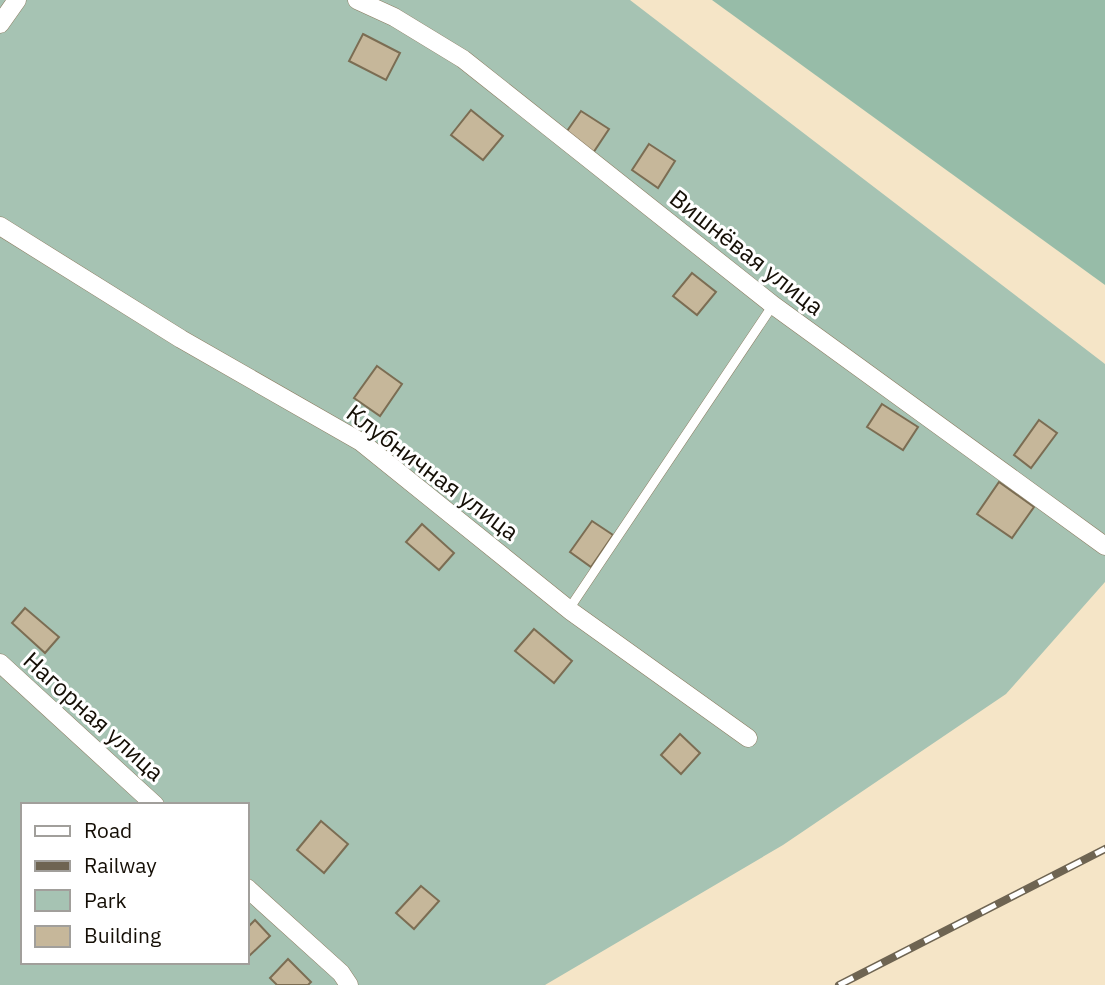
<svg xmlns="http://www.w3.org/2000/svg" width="1105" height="985" font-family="'IBM Plex Sans',sans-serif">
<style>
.green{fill:#a6c3b3;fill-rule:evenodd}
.forest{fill:#97bca8}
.building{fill:#c6b79a;stroke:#7b6d53;stroke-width:2}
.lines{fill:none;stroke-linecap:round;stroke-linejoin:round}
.service-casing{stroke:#8c7d62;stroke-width:10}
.minor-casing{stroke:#8c7d62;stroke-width:19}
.service{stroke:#fff;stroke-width:9}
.minor{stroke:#fff;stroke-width:18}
.rail-casing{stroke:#6e6452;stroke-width:8}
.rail{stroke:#fff;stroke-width:5;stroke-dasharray:16;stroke-linecap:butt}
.labels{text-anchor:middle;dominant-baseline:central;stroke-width:6;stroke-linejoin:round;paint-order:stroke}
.street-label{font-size:24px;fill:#150f06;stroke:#fff}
</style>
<rect width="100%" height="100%" fill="#f5e5c7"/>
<!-- green -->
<path class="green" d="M0,0H630L1105,364V582L1006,694L783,845L545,985H0ZM23,805H247V962H23Z"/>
<!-- forest -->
<path class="forest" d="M712,0H1105V285Z"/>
<!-- building -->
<path class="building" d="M363,34L400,53L386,80L349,61Z
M471,110L503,136L483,160L451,135Z
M581,111L609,129L593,153L565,134Z
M649,144L675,161L658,188L632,170Z
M692,273L716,292L697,315L673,296Z
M377,366L402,384L380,416L354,398Z
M882,404L918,427L903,450L867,427Z
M1039,420L1057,433L1031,468L1014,455Z
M999,482L1034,507L1012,538L977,514Z
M592,521L613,535L591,567L570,552Z
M422,524L454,553L439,570L406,542Z
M25,608L59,637L45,653L12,623Z
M534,629L572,661L554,683L515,651Z
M680,734L700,753L681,774L661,755Z
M321,821L348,844L324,873L297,850Z
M421,886L439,901L414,929L396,913Z
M255,920L270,936L247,958V928Z
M288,959L311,982L308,985H277L270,978Z"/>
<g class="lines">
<defs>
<path id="service" d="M569,609L773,305"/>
<path id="minor" d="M357,0L394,17L463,59L773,305L1105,546
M0,24L17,0
M0,226L181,339L361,442L572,612L748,738
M0,663L155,805
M247,888L341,973L349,985"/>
</defs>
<!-- service casing -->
<use href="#service" class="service-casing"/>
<!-- minor casing -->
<use href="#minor" class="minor-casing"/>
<!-- service -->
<use href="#service" class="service"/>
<!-- minor -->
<use href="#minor" class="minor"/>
<defs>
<path id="rail" d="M839,985L1105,849"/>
</defs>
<!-- rail casing -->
<use href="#rail" class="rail-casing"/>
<!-- rail -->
<use href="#rail" class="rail"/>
</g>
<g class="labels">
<!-- street labels -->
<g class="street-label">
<text transform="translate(747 252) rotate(38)">Вишнёвая улица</text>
<text transform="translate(433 472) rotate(37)">Клубничная улица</text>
<text transform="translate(94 716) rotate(42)">Нагорная улица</text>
</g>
</g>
<!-- legend -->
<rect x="21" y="803" width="228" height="161" fill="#ffffff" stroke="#a19f9b" stroke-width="2"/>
<rect x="35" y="826" width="35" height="10" fill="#ffffff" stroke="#a19f9b" stroke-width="2"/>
<text x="84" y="838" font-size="21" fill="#150f06">Road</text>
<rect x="35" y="861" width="35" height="10" fill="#6e6452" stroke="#a19f9b" stroke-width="2"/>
<text x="84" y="873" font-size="21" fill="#150f06">Railway</text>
<rect x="35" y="890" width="35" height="21" fill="#a6c3b3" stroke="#a19f9b" stroke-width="2"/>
<text x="84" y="908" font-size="21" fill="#150f06">Park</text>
<rect x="35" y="926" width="35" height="21" fill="#c6b79a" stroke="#a19f9b" stroke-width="2"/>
<text x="84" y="943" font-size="21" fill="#150f06">Building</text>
</svg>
